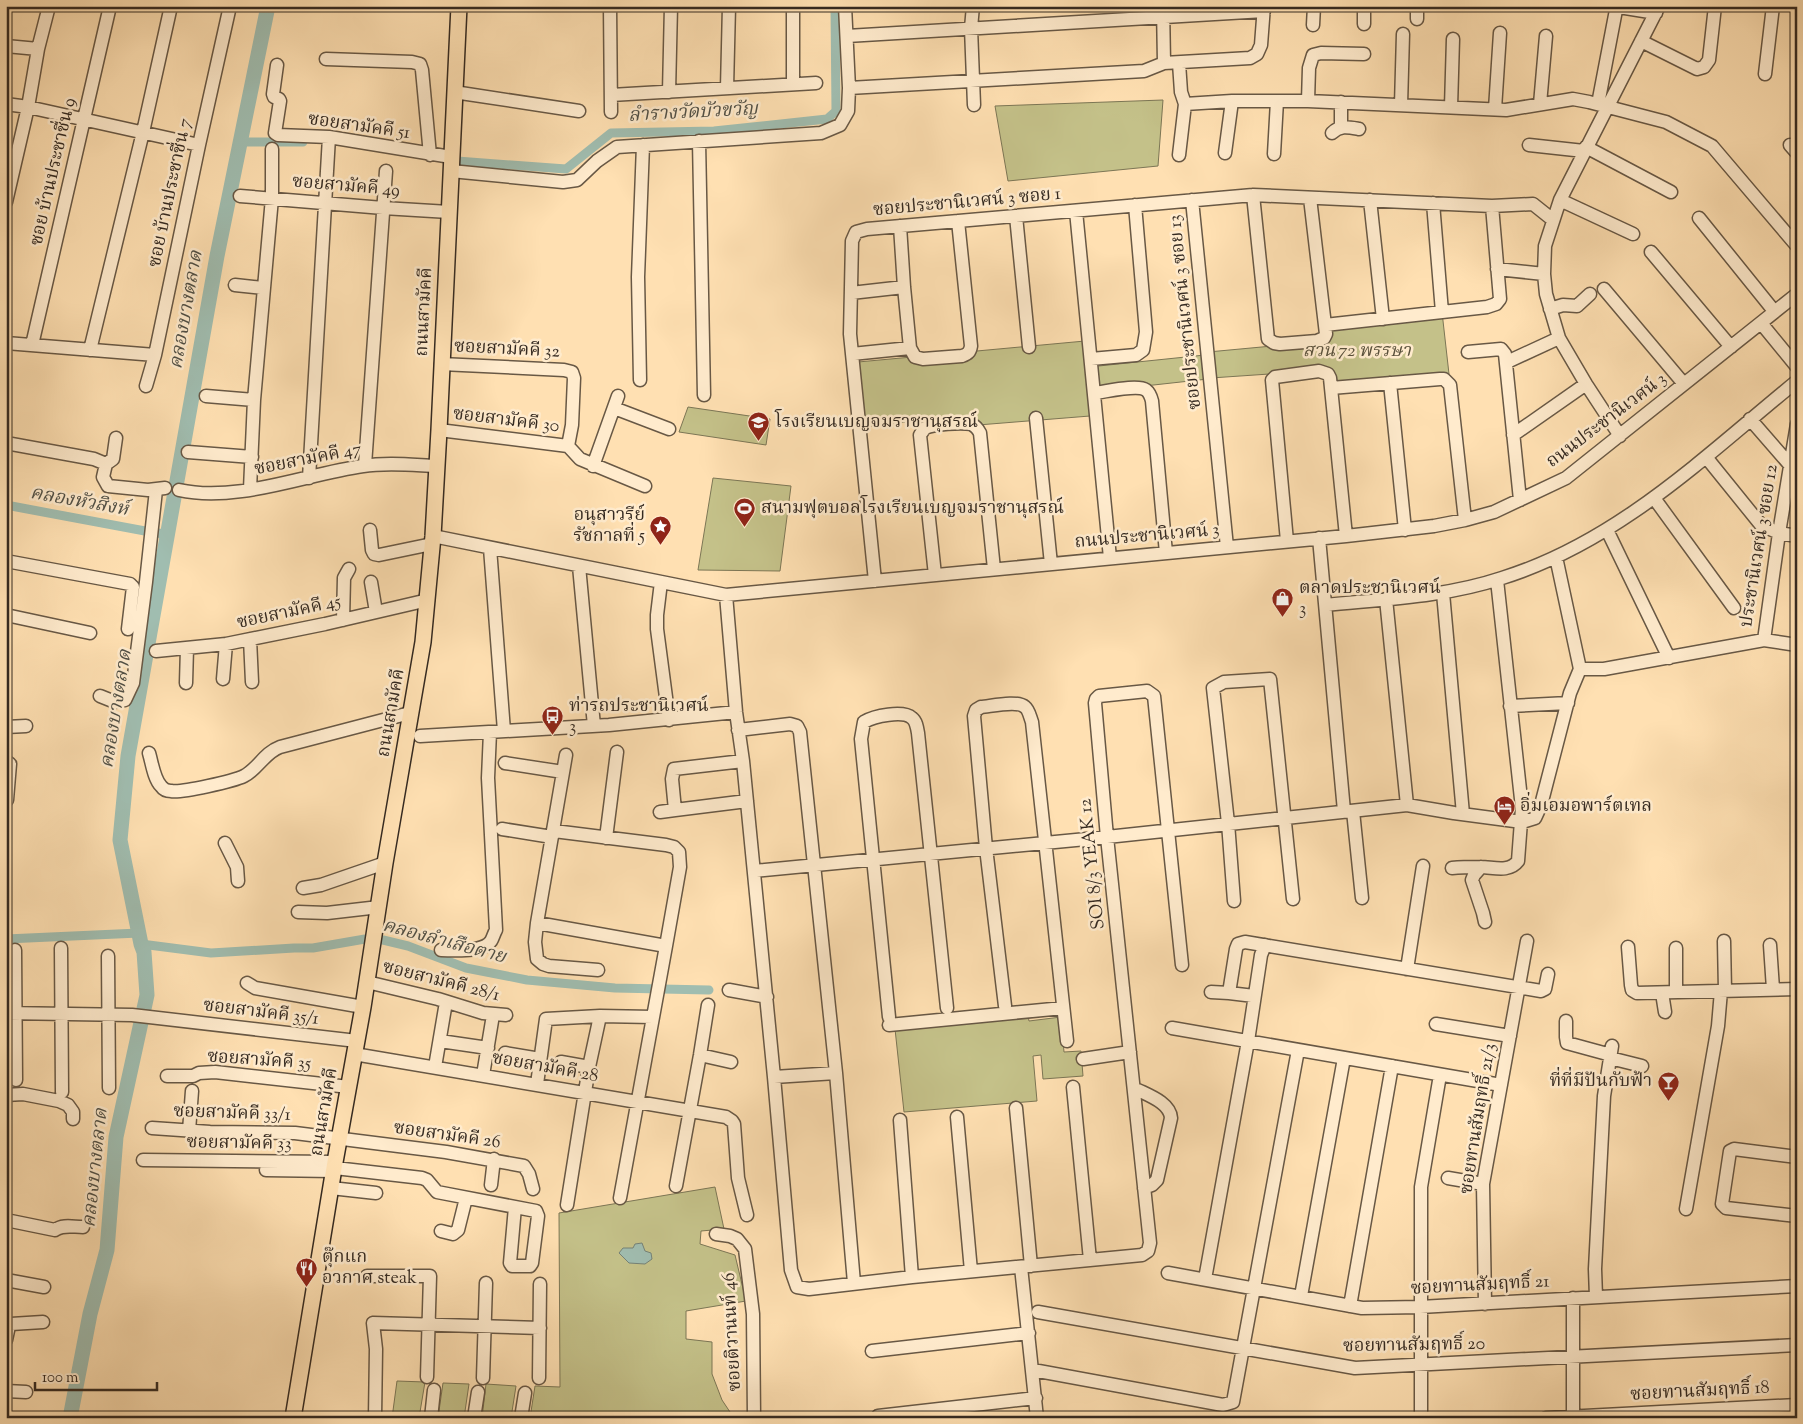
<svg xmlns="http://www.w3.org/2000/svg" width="1803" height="1424" font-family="'Sorts Mill Goudy','Noto Serif Thai',serif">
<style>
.green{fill:#c4c189;stroke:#7c7655}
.water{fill:#a0bdb0;stroke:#758277}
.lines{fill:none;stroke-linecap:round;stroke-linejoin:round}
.canal{stroke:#a0bdb0;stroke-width:9}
.river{stroke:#a0bdb0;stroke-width:15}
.minor-casing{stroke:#685845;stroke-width:15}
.major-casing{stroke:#352a21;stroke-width:18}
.minor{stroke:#ffebcd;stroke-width:12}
.major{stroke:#ffe0b2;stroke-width:15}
.labels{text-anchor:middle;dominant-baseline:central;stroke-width:5;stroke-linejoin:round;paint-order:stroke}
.street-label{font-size:18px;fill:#352a21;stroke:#ffebcd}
.park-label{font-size:18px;font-style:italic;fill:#59503b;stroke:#ffebcd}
.poi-label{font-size:18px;fill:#352a21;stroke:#ffebcd;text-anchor:start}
.water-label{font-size:19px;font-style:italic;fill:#504f45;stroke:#ffebcd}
</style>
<rect width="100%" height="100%" fill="#ffe0b2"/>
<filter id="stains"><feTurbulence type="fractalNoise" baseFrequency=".004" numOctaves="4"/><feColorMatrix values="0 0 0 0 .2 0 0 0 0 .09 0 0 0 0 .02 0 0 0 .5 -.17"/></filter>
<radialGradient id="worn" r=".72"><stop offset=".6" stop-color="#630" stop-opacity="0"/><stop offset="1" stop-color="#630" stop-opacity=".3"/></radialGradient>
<!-- green -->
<path class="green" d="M1163,100L1158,166L1008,181L995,106Z
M1442,312L1449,374L1331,387L1328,370L1211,378L1208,352L1326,341L1324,323Z
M1085,341L1089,367L1205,355L1208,379L1090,392V416L916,430L915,421L864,427L858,362Z
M688,407L770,419L766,445L679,432Z
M713,478L791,486L780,571L698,570Z
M1028,1016L1029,1021L1061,1017L1064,1052L1081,1051L1083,1076L1043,1079L1041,1055L1033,1056L1037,1101L904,1112L895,1029Z
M715,1187L724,1229L701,1231L700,1244L735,1255L746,1301L686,1311V1339L712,1342V1374L722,1400L734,1418H530L535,1386L560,1387L559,1213Z
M397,1381L425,1382L419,1418H392Z
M443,1383L469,1384L464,1418H438Z
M486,1384L516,1386L511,1418H482Z"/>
<!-- water -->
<path class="water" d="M642,1243L645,1251L651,1253L652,1259L645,1264L629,1263L619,1253L623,1248H633L635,1244Z"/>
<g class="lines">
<!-- canal -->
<path class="canal" d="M240,142H303
M457,161L566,169L611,133L714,131L827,119L836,111L835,6
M6,505L145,531
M158,533L167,535
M6,939L139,933
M141,944L211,953L294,948H313L365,939L383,940L408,946L466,968L527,980L615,988L709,990"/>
<!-- river -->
<path class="river" d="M70,1418L90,1314L107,1250L116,1137L147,995L144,952L141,944L120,840L128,756L217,256L268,6"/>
<defs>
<path id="minor" d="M610,6L611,112
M973,6L971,28L974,105
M1163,6L1164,63
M1417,6V19
M1364,24V6
M1313,25L1314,6
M847,36L1264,11
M1641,41L1697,69L1704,67L1709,60L1715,6
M6,46L38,49
M326,59L412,62L420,64L422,70L430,155
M1179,63L1181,92L1185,104L1232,101H1308L1506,110L1573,99L1589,102L1666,122L1712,146L1797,246
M277,65L273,94L274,97L279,99L280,101L275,133L278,135L329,137L451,157
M1765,74L1773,6
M793,84V6
M727,88L729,6
M849,88L1144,71L1164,63L1250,58L1257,54L1261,45L1264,6
M454,92L579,111
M669,92L671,6
M611,95L816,83
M1308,101L1309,68L1313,55L1321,53L1364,54
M1341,102V127
M6,104L28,107L199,145
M1540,104L1546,36
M1598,104L1616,10L1619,7L1656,13
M1401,105L1403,34
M1451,107L1453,39
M1495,109L1500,33
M1332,133C1340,125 1348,127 1359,129
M699,141L704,395
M1529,145L1584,151
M1790,145L1797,153
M1586,147L1671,192
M1225,153L1232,101
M1274,154L1277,101
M1179,155L1185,104
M451,171L563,182L577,180L597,161L617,147L821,133L840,125L848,111L849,88L845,6
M1253,195L1268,339L1274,343L1280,344L1317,341L1324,338L1326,334L1310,198
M240,196L383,208L449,212
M1192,200L1227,547
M1370,200L1383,319
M1560,200L1633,234
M6,202L28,107L38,49L49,6
M1433,203L1442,312
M1076,211L1110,558
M1016,216L1029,347
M1699,218L1774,311
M900,226L904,287L910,348L915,357L923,359L962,356C968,354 970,352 971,346L958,221
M1651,252L1731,347
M1497,269L1544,274
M235,285L263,288
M1604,289L1684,384
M851,293L904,287
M1550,309L1563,305L1577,306L1590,294
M1761,323L1797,367
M1325,325L1487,307L1496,304L1500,299L1492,206
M6,343L155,355
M32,345L110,6
M90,350L143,132L171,6
M1468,352L1501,349L1505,354L1520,500
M852,354L910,348
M1091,359L1136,355L1143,350L1146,332L1135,205
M1507,362L1559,338
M441,364L564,370L572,372L574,378L572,425L568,446
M640,380L638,277L643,145
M1390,383L1405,530
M146,386L155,355L199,145L230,6
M1331,388L1440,379H1444L1450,385L1465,520
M1094,393C1105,392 1137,384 1146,390C1150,393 1151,397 1152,401L1166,553
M206,396L254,400
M614,408L669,429
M1036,418L1051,564
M1750,419L1790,465
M439,430L568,446
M1513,435L1586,384
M1620,436L1586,384L1559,338L1546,294L1544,274L1545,246L1560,200L1659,6
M6,443L94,459L106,464L103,477L108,486L148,490L165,488
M568,446L580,459L645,486
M188,452L252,457
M1706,457L1761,525L1779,533L1797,536
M106,464L113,459L116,438
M365,465L386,171
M593,466L618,396
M309,478L329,137
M250,489L254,400L272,198V149
M179,490C237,503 306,474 363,466C387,462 413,465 436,466
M1654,498L1734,608
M370,530L372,550L374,554L379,555L432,544
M1607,530L1669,658
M433,536L726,595L1346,536L1434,526L1465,520L1494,512L1566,478L1797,294
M1319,538L1344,811
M1287,541L1272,380L1275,377L1319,371L1328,374L1330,378L1346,536
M490,548L504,731
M6,561L130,584L133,587L128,629
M579,566L594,726
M935,575L920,435L925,428C934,424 961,422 971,424C976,426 978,429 980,433L994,569
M875,581L850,334L852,241L856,232L867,229L1253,195L1492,206L1533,204L1553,220
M371,582L376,612
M661,582L657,615V629L669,720
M1443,593L1463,814
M726,595L736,712L743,761L774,1077L791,1270L797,1287L809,1289L912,1277L1142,1255L1148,1251L1150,1243L1107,837L1095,703L1096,699L1099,696L1147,691L1154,696L1182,965
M1386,599L1407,805
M1326,605C1385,599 1445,597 1502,578C1618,542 1705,456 1797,381
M6,615L90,633
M343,620L344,578L349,569
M250,639L252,682
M1764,640L1779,533L1797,424
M156,651L226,644L325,624L428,600
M1580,669H1604L1764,640L1797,645
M223,679L226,644
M186,683L187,648
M100,696L115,702L125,700L133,683L146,582L156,490
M1510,706L1568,703
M6,727L26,726
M738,730L790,724L797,726L800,732L836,1073L854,1283
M420,736L609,725L736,712
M149,753C152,763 154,779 161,786C163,789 167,791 171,791C182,793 234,781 244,776C258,769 264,753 280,747L410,713
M566,755L537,923L535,942L537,959L543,964L549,966L598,970
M6,761L10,764L7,800
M743,761L674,769L672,779L675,810L747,801
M505,763L563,772
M1353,811L1362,898
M660,812L675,810
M502,829L552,837
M554,831L666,845L674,847L679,852L680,867L666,946L620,1198
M606,838L617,752
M225,843L237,867L238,881
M1481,867L1474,875L1472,880L1483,913L1485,922
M1452,868C1462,867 1471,867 1481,867C1493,867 1509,873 1518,861L1522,808L1497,580
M754,871L1107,837L1407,805L1454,813L1522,822L1535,818L1541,805L1570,693L1580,669L1556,557
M303,888L321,885L385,863
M1234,901L1228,823L1213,688L1224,682L1270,679L1293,899
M298,912L327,913L379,907
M537,923L666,946
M1724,941L1725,991
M1770,945L1773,989
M1628,947L1631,985L1632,990L1637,993L1797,989
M61,948L62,1092
M15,950L16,1080
M441,950C454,950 483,953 491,941C493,938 494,933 496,930L488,778L490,732
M108,956L109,1088
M1407,969L1423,866
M367,982L438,999L483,1013L506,1015
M247,983L255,988L363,1007
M729,990L767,997
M1676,991V948
M1211,992L1229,993L1254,996
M1229,993L1236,949L1238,944L1245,942L1541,991L1545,989L1548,974
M1662,993L1665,1012
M1005,1006L986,848L974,716L976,710L981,707C992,706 1017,700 1025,707C1029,710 1030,717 1032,722L1067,1041
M6,1013L132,1015L357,1041
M889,1017L861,739L864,722C874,716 903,710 912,718C916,721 917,727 918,733L947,1008
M1566,1021V1037L1567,1043L1611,1055
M1436,1024L1510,1036
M889,1025L1063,1008
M1172,1028L1501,1085
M440,1041L488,1048
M505,1053L540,1059
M354,1054L726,1117L732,1121L734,1124L738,1178L747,1215
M700,1055L731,1062
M1610,1058L1642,1066
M1083,1059L1130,1052
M561,1062L589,1067
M435,1067L445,1008
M483,1075L492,1021
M167,1076H193L199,1073L215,1072L349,1087
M774,1077L836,1073
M537,1084L546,1019L600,1016L653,1017
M1073,1087L1090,1260
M1134,1088C1147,1095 1170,1102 1171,1118L1157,1180L1152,1185L1144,1188
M6,1095L23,1094L59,1101L68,1105L73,1112V1119
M1016,1108L1031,1266
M957,1117L971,1271
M900,1120L912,1277
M152,1128L210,1132L295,1133L446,1152L524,1166L529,1174L533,1189
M189,1131L192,1091
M1797,1157L1734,1149L1730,1151L1722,1204L1726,1208L1797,1216
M143,1160L335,1162
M335,1168L422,1178L427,1180L437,1192L536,1211L538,1216L532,1263L530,1266H512L510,1263L515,1207
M266,1170L334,1171
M1448,1178L1483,1184
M491,1185L494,1159
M676,1186L700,1055L708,1005
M331,1188L376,1193
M567,1205L589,1067L600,1016
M1686,1209L1718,1026L1721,991
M6,1220L55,1230C63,1224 73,1227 83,1227
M441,1231L453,1234L458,1230L466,1198
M716,1234L730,1236L737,1239L745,1249L753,1314L754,1418
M1021,1267L1037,1418
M1168,1273L1362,1308L1420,1307L1797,1286
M367,1276H430L427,1377
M1205,1279L1248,1041L1261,955L1265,945
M6,1280L44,1287
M1301,1296L1344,1058
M1596,1297L1595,1269L1604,1096L1612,1046
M1573,1298V1418
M1485,1304L1483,1184L1527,941
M1350,1306L1392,1066
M1038,1312L1355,1368L1797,1345
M6,1340L9,1326L11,1324L43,1322
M872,1351L1029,1333
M1033,1370L1223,1405L1233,1402L1298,1050
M483,1378L486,1283
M539,1378L540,1284
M6,1391L26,1392
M878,1416L1036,1398
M375,1418L376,1349L373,1323L540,1328
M431,1418L434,1390
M474,1418L478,1392
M521,1418L525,1393
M1421,1418V1187L1440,1075
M1546,1418L1797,1405"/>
<path id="major" d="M293,1418L335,1162L363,1007L385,863L423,642L433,536L439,430L459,6"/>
</defs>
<!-- minor casing -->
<use href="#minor" class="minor-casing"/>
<!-- major casing -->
<use href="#major" class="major-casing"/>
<!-- minor -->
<use href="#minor" class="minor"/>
<!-- major -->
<use href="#major" class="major"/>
</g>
<!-- icons -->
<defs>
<symbol id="school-pin" viewBox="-11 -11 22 30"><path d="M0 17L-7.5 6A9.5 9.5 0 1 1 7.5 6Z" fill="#8f2418" stroke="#ffebcd"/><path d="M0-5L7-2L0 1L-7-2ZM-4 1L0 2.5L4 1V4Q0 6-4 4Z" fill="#fff"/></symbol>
<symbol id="stadium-pin" viewBox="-11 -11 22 30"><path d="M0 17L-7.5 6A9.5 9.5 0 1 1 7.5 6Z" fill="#8f2418" stroke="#ffebcd"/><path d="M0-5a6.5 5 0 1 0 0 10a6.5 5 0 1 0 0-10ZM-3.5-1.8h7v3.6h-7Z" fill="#fff"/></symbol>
<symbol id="sight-pin" viewBox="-11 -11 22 30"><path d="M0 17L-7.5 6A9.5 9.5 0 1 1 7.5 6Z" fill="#8f2418" stroke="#ffebcd"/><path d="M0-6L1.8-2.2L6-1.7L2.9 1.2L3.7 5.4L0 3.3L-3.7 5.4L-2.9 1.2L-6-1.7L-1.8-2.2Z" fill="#fff"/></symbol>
<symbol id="shop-pin" viewBox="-11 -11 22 30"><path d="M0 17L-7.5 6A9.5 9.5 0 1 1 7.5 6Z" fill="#8f2418" stroke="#ffebcd"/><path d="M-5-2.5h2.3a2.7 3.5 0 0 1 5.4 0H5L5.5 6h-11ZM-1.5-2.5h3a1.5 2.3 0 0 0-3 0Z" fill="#fff"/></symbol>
<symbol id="bus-pin" viewBox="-11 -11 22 30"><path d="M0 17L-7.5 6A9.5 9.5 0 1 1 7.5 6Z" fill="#8f2418" stroke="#ffebcd"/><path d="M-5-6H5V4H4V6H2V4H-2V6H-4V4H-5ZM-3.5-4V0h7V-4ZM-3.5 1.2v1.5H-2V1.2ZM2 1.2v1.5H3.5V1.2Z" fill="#fff"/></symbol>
<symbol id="hotel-pin" viewBox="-11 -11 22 30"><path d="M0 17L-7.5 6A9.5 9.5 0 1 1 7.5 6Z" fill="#8f2418" stroke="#ffebcd"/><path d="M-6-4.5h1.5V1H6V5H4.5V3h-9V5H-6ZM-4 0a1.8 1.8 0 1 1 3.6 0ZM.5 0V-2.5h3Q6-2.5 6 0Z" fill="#fff"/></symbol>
<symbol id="bar-pin" viewBox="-11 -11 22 30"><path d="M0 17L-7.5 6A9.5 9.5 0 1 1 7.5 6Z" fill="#8f2418" stroke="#ffebcd"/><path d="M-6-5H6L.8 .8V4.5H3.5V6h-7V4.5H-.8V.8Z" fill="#fff"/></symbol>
<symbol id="restaurant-pin" viewBox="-11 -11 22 30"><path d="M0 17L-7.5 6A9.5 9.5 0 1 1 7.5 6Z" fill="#8f2418" stroke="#ffebcd"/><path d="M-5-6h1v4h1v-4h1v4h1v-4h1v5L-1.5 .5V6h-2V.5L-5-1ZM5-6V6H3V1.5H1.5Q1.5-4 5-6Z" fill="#fff"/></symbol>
</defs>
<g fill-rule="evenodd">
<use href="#school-pin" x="746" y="410" width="25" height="34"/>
<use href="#stadium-pin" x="732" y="496" width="25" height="34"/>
<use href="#sight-pin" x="648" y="514" width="25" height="34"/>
<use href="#shop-pin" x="1270" y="586" width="25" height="34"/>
<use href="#bus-pin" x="540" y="704" width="25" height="34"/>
<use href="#hotel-pin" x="1492" y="794" width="25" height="34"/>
<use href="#bar-pin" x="1656" y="1070" width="25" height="34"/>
<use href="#restaurant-pin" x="294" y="1256" width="25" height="34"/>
</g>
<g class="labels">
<!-- street labels -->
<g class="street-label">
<text transform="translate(359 127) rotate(8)">ซอยสามัคคี 51</text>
<text transform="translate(54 172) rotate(-77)">ซอย บ้านประชาชื่น 9</text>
<text transform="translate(346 187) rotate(5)">ซอยสามัคคี 49</text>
<text transform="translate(171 193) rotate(-78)">ซอย บ้านประชาชื่น 7</text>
<text transform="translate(967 203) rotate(-5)">ซอยประชานิเวศน์ 3 ซอย 1</text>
<text transform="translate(425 312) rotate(-87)">ถนนสามัคคี</text>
<text transform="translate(1186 312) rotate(-96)">ซอยประชานิเวศน์ 3 ซอย 13</text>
<text transform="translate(507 350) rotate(3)">ซอยสามัคคี 32</text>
<text transform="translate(506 421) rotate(7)">ซอยสามัคคี 30</text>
<text transform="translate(1607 421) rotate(-37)">ถนนประชานิเวศน์ 3</text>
<text transform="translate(308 460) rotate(-11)">ซอยสามัคคี 47</text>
<text transform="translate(1147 537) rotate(-5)">ถนนประชานิเวศน์ 3</text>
<text transform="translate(1760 546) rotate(-81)">ประชานิเวศน์ 3 ซอย 12</text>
<text transform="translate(289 613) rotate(-12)">ซอยสามัคคี 45</text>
<text transform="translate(392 713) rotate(-80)">ถนนสามัคคี</text>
<text transform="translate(1093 864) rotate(-96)">SOI 8/3 YEAK 12</text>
<text transform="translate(441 982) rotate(14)">ซอยสามัคคี 28/1</text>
<text transform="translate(261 1013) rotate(7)">ซอยสามัคคี 35/1</text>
<text transform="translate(259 1061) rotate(4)">ซอยสามัคคี 35</text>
<text transform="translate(545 1068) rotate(10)">ซอยสามัคคี 28</text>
<text transform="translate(325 1112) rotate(-80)">ถนนสามัคคี</text>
<text transform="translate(232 1114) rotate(2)">ซอยสามัคคี 33/1</text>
<text transform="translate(1479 1119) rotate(-81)">ซอยทานสัมฤทธิ์ 21/3</text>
<text transform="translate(447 1136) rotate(8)">ซอยสามัคคี 26</text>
<text transform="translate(239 1144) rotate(1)">ซอยสามัคคี 33</text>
<text transform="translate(1480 1286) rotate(-3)">ซอยทานสัมฤทธิ์ 21</text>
<text transform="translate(733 1332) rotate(-93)">ซอยติวานนท์ 46</text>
<text transform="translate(1414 1346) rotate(-1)">ซอยทานสัมฤทธิ์ 20</text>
<text transform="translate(1700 1392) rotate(-3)">ซอยทานสัมฤทธิ์ 18</text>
</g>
<!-- park labels -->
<g class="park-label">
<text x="1357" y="352">สวน 72 พรรษา</text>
</g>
<!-- poi labels -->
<g class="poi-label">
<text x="775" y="423">โรงเรียนเบญจมราชานุสรณ์</text>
<text x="761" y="509">สนามฟุตบอลโรงเรียนเบญจมราชานุสรณ์</text>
<text x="645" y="516" text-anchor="end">อนุสาวรีย์<tspan x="645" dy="21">รัชกาลที่ 5</tspan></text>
<text x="1299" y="589">ตลาดประชานิเวศน์<tspan x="1299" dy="21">3</tspan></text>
<text x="569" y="707">ท่ารถประชานิเวศน์<tspan x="569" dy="21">3</tspan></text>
<text x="1520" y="807">อิ่มเอมอพาร์ตเทล</text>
<text x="1652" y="1082" text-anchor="end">ที่ที่มีปันกับฟ้า</text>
<text x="322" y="1258">ตุ๊กแก<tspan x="322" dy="21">อวกาศ steak</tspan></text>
</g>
<!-- water labels -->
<g class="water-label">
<text transform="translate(693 113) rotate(-3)">ลำรางวัดบัวขวัญ</text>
<text transform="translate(187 310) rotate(-80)">คลองบางตลาด</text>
<text transform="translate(79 502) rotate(10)">คลองหัวสิงห์</text>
<text transform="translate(117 709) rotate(-81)">คลองบางตลาด</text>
<text transform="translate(444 942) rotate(15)">คลองลำเสือตาย</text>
<text transform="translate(96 1168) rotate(-84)">คลองบางตลาด</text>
</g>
</g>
<!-- margin -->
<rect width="1803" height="1424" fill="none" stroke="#ffe0b2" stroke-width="25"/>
<rect x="8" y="8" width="1788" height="1409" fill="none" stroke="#352a21" stroke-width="2.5"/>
<rect x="12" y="12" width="1778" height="1399" fill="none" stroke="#352a21"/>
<!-- scale -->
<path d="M35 1382v8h122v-8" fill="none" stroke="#352a21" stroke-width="2.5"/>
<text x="42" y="1382" font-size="15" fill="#352a21" stroke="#ffebcd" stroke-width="4" paint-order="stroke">100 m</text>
<rect width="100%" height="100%" filter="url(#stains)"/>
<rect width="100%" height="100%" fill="url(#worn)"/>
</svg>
